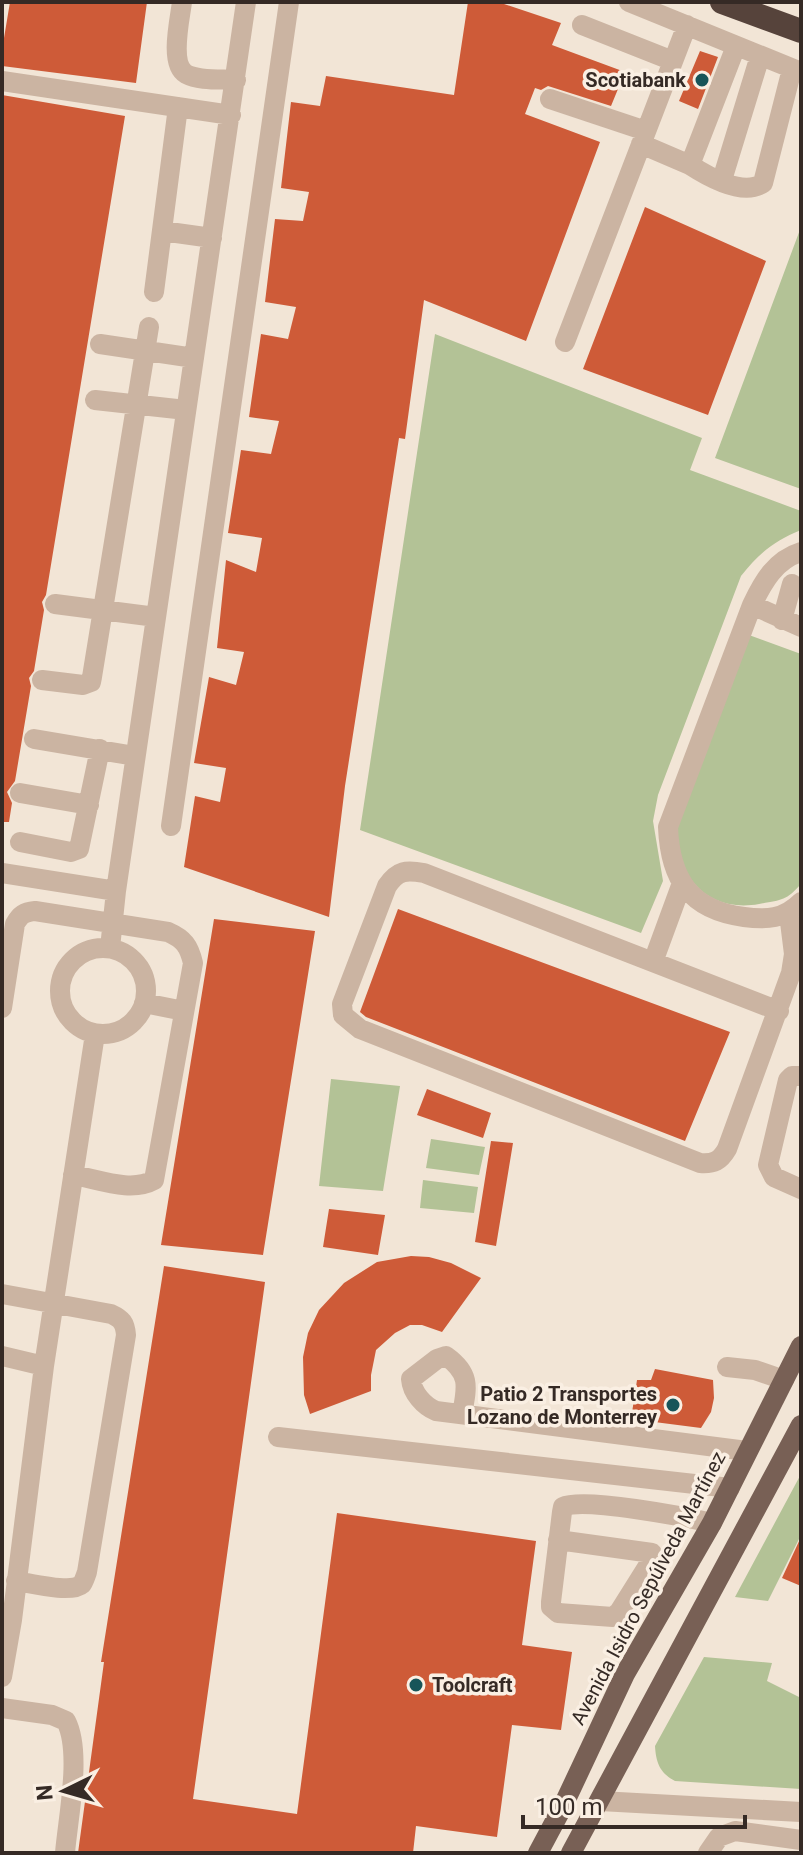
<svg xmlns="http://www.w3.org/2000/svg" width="803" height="1855" font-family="Roboto,sans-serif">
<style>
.green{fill:#b3c296}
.building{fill:#ce5b38}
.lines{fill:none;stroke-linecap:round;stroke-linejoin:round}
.minor{stroke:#cbb4a2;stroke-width:20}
.major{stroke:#786055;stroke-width:20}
.highway{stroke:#56433b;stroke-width:24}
.poi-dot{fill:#185559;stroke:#faefe3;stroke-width:3}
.labels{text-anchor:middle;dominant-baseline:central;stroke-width:7;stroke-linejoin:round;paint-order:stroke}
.poi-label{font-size:20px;font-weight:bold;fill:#352a25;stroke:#faefe3;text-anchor:end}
.street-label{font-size:20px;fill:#352a25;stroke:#faefe3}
</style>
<rect width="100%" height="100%" fill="#f2e5d6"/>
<!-- green -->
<path class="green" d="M801,227V489L715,458Z
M435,334L702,438L690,470L801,511V530C774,541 759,553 741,576L658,795L653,821L663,881L641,933L360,830Z
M749,635L801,654V884C786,901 781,900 759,904C704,914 670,870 678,818Z
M331,1079L400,1086L383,1191L319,1186Z
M431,1139L485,1147L479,1175L426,1168Z
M423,1180L478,1187L474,1213L420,1208Z
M801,1474V1535L768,1601L735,1597Z
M704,1657L772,1663L767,1681L801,1698V1789L675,1781C660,1773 656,1763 655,1746Z"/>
<!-- building -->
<path class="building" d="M10,2H147L136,83L2,66V50Z
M468,2H498L561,23L552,45L625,72L611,106L548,86L541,90L535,88L525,114L600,142L526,341L424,300L405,439L399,438L345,786L329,917L184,867L195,796L220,802L226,768L194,763L209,677L236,685L244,652L217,648L226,560L256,572L262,538L228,533L241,450L271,454L279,421L249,417L261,334L288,339L296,307L265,302L275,219L303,221L309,192L281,188L291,102L320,106L326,76L454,95Z
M700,51L718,57L698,109L679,101Z
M2,95L125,116L46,595L42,602L44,610L34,671L29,678L31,686L15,781L7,792L12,803L9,822H2Z
M645,207L766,261L708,415L583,369Z
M398,909L730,1032L685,1141L366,1017L360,1012Z
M214,919L315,931L263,1255L161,1245Z
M427,1089L491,1113L483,1138L417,1115Z
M491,1141L513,1143L496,1246L475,1242Z
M329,1209L385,1215L378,1255L323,1247Z
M411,1256L429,1257L451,1263L481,1278L442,1332L422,1325H410L395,1333L376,1350L371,1375V1391L310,1414L304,1395L303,1357L308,1333L319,1310L344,1283L377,1262Z
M164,1266L265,1282L193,1799L297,1814L337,1513L536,1541L522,1645L572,1652L561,1730L512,1725L497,1837L416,1826L413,1853H78L104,1662H101Z
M655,1369L713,1380L714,1398L711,1412L701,1428L631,1419L637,1380H651Z
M801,1537V1586L782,1578Z"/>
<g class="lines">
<!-- minor -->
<path class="minor" d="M182,2C180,19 169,64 186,74C199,81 221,79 236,80
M629,2L801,72
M582,25L673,61
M736,46L690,165C707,176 743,197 763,183L792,69
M2,81L231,115
M550,99L646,131
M641,144L690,165
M722,180L760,56
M162,231L212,238
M154,292L178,107
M565,342L687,25
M100,344L194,358
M95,400L186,410
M801,552C775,560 763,582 752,605L668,827C670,879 690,910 744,917C767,920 784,919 801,902
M55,604L156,617
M752,605L801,627
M782,620L792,584
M42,680L83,685L91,682L92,677L149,327
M34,739L135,756
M20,793L89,805
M171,826L289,2
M20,842L71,852L79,849L100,749
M2,873L116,891
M110,948L116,891L246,2
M60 991a43 43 0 1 1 86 0a43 43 0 1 1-86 0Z
M653,962L682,883
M144,1003L184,1011
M2,1008L15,924C20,915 24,912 35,911L168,932C184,939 189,946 193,963L154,1180C131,1193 98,1179 73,1175
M779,1011L424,873C406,870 398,870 387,886L342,1004L343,1015L360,1029L700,1163C714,1164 720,1161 727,1149L791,973L794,954L789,914
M801,1076H792L788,1080L768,1165L774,1177L801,1189
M2,1294L111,1314C122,1319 125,1323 126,1335L87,1572C86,1575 84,1581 82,1584C71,1594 30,1583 16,1581
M2,1356L44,1366
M727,1367L755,1370L784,1380
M462,1414C467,1387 471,1374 446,1356L437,1359L411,1379C412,1393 424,1406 436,1411L747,1451
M278,1437L730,1488
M558,1540L652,1553L651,1561L619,1612L613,1617L558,1613L551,1607V1602L562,1512L563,1507C583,1497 686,1517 712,1523
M2,1677L12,1620L44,1366L95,1034
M2,1708L52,1715L66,1721C82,1752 68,1817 65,1853
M600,1801L801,1812
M708,1853L719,1837L735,1831L801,1840"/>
<!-- major -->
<path class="major" d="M538,1853L562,1808L625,1674L712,1523L801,1346
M571,1853L801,1425"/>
<!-- highway -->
<path class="highway" d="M722,2L801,31"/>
</g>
<!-- markers -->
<g class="poi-dot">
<circle cx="702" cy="80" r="8"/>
<circle cx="673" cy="1405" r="8"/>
<circle cx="416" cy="1685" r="8"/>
</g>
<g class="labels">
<!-- poi labels -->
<g class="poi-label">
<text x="686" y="80">Scotiabank</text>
<text x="657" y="1394">Patio 2 Transportes<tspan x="657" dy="23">Lozano de Monterrey</tspan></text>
<text x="432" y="1685" text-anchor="start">Toolcraft</text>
</g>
<!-- street labels -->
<g class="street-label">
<text transform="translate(648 1588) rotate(-62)">Avenida Isidro Sepúlveda Martínez</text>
</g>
</g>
<!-- border -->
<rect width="803" height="1855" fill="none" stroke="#352a25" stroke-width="8"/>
<!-- north arrow -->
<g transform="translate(64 1791) rotate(265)" stroke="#faefe3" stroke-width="6" paint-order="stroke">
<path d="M0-6L14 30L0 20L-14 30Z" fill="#352a25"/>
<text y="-12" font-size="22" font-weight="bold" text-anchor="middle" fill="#352a25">N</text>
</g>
<!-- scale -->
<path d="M523 1815v12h222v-12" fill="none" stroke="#352a25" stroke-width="4"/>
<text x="535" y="1815" font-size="24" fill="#352a25" stroke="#faefe3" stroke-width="6" paint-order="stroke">100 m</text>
</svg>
